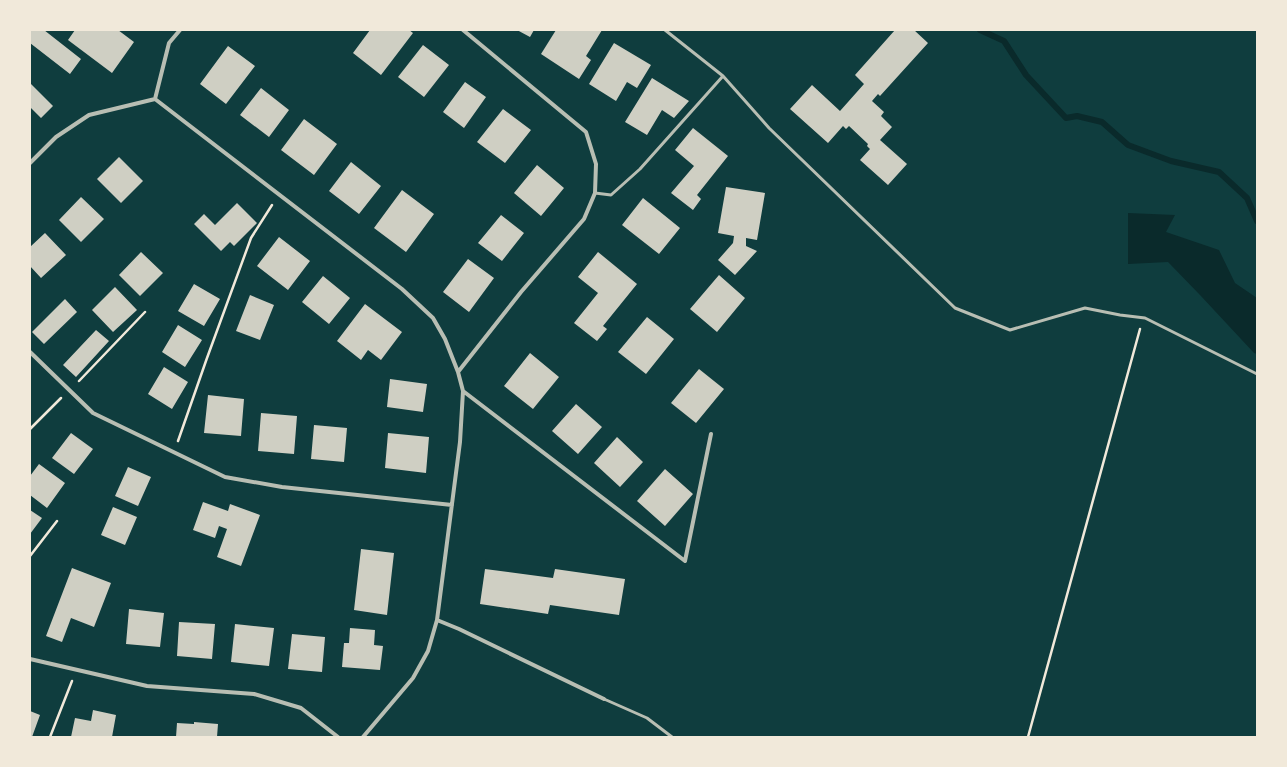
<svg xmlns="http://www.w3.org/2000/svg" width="1287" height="767" font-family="'PT Sans Narrow',sans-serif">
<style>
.water{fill:#0a2a2b}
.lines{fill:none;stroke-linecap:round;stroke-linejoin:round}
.stream{stroke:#0a2a2b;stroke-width:6}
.building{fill:#cfcfc3}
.path{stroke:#f1e9da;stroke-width:2.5}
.service{stroke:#b8beb3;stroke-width:3}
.minor{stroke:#b8beb3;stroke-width:4}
</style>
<rect width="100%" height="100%" fill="#0f3d3e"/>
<!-- water -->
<path class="water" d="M1128,213L1175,215L1166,232L1219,250L1235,283L1257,298V354L1254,353L1200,295L1168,262L1128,264Z"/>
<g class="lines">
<!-- stream -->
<path class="stream" d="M980,30L1004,41L1026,75L1066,118L1077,116L1102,122L1128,145L1171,161L1219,172L1247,198L1257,221"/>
</g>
<!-- building -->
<path class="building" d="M30,30H44L81,59L70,74L30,43Z
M75,30H118L134,42L112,73L68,40Z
M370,30H409L413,33L381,75L353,53Z
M517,30H534L530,37Z
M556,30H602L586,56L591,60L579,79L541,54Z
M895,30H914L928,43L880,96L878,94L872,101L884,112L881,116L892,127L880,140L907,164L888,185L860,160L870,149L867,146L868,144L849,126L846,129L843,126L828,143L790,109L812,85L840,111L864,84L855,75Z
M614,43L651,65L637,88L627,82L616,101L589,84Z
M423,45L449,65L424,97L398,77Z
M228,46L255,66L226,104L200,84Z
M652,78L689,101L674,118L662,110L647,135L625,122Z
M465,82L486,97L464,128L443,112Z
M30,83L53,106L41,118L30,107Z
M261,88L289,110L269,137L240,115Z
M503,109L531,130L505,163L477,142Z
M304,119L337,144L314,175L281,150Z
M693,128L728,156L697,195L701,199L693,210L671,193L694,166L675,150Z
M119,157L143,181L121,203L97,179Z
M351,162L381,186L359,214L329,191Z
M537,165L564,188L541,216L514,193Z
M726,187L765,193L757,240L746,238V246L757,251L735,275L718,260L733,243L734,236L718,233Z
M402,190L434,214L406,252L374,228Z
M81,197L104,219L81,242L59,220Z
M643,198L680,228L659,254L622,225Z
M237,203L257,223L234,246L230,242L221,251L194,224L204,214L215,225Z
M501,215L524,233L502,261L478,243Z
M45,233L66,255L41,278L30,266V247Z
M279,237L310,261L288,290L257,266Z
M141,252L163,273L140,296L119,275Z
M598,252L637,284L603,326L607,329L597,341L574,323L598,293L578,277Z
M468,259L494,278L469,312L443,292Z
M719,275L745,298L717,332L690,309Z
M323,276L350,298L329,324L302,302Z
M194,284L220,299L204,326L178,311Z
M115,287L137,310L113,332L92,310Z
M250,295L274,305L260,340L236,331Z
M65,299L77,312L44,344L32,332Z
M365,304L402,332L381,360L368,350L361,360L337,341Z
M647,317L674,339L646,374L618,352Z
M178,325L202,340L185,367L162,352Z
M96,330L109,341L76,377L63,365Z
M530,353L559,377L533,409L504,386Z
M164,367L188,382L172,409L148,394Z
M699,369L724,389L696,423L671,403Z
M390,379L427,384L423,412L387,407Z
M208,395L244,399L241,436L204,433Z
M576,404L602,427L578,454L552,431Z
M261,413L297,416L294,454L258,451Z
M314,425L347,428L344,462L311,459Z
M71,433L93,449L74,474L52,458Z
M388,433L429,437L426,473L385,468Z
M617,437L643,462L620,487L594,463Z
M39,464L65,483L47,508L30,495V476Z
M128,467L151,477L138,506L115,496Z
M665,469L693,494L665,526L637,501Z
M203,502L228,511L230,504L260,515L241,566L217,557L227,529L219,526L215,538L193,530Z
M113,507L137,517L125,545L101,535Z
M30,510L42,518L30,534Z
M361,549L394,553L387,615L354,610Z
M72,568L111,583L94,627L71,618L62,642L46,636Z
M485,569L553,578L555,569L625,579L619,615L550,605L548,614L480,604Z
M129,609L164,613L160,647L126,644Z
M179,622L215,624L212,659L177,656Z
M235,624L274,628L269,666L231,662Z
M350,628L375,630L374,645L383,646L380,670L342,667L344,643H349Z
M292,634L325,637L322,672L288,669Z
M93,710L116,715L112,737H71L75,718L91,721Z
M30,711L40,715L32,737H30Z
M194,722L218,724L217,737H176L177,723L194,724Z"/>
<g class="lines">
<!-- path -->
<path class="path" d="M79,381L145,312
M30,429L61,398
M178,441L207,358L251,238L272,205
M30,556L57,521
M50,737L72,681
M1028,737L1140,329"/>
<!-- service -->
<path class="service" d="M665,30L723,76L769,128L955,308L1010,330L1085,308L1120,315L1145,318L1257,374
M595,193L611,195L640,169L723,76
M604,699L647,718L672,737"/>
<!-- minor -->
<path class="minor" d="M155,99L402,289L433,318L445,339L458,372L463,391L460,442L437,620L428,651L413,678L363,737
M155,99L169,43L180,30
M30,163L56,137L89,115L155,99
M30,352L93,413L225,477L282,487L452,505
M458,372L521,292L584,219L595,193L596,164L586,132L463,30
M463,391L685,561L711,434
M437,620L459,629L604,699
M30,659L147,686L254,694L301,708L338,737"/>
</g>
<!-- border -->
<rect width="1287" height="767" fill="none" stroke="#f1e9da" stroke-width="62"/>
</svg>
